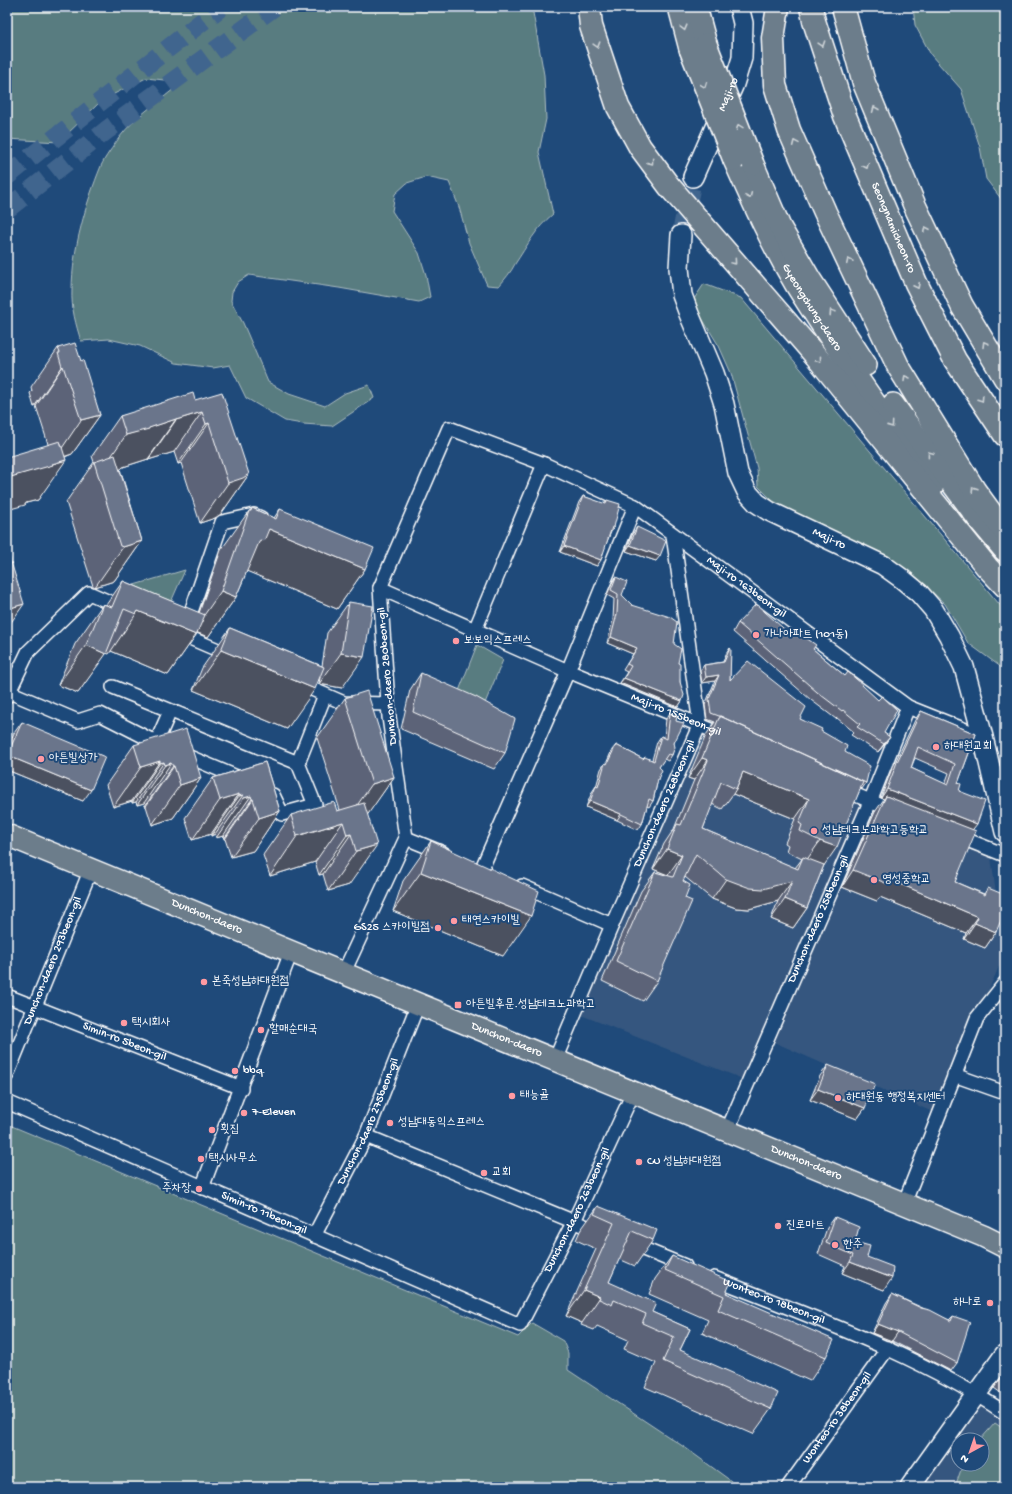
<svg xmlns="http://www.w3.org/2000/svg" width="1012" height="1494" font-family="'Gochi Hand','Poor Story',sans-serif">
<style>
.built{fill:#36577f;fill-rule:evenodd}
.green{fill:#597b80;stroke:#acbdc0}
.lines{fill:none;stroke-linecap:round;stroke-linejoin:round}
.secondary-tunnel{stroke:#41658e;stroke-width:19;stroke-dasharray:19 10;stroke-linecap:butt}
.street-casing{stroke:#fff;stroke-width:16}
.secondary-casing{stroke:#fff;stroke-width:22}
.primary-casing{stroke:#fff;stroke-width:24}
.highway-casing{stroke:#fff;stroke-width:25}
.street{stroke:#1f4a7a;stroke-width:13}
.secondary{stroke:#1f4a7a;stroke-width:19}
.primary{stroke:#6c7d8b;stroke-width:21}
.highway{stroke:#6c7d8b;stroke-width:22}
.primary-bridge-casing{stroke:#fff;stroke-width:24;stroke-linecap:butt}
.path-bridge{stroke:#fff;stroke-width:2.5;stroke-dasharray:1 3;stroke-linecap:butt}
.primary-bridge{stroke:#6c7d8b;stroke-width:21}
.wall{fill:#5c6478;stroke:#fff;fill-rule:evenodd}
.shaded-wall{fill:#4b5161;stroke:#fff}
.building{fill:#6b748b;stroke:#fff;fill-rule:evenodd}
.oneway{stroke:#ccd2d6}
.poi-dot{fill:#ff9aa2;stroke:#1f4a7a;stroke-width:1.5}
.labels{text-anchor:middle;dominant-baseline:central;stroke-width:4;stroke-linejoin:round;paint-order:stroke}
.street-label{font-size:12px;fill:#fff;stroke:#1f4a7a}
.poi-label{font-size:12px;fill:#fff;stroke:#1f4a7a;text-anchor:start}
</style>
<rect width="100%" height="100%" fill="#1f4a7a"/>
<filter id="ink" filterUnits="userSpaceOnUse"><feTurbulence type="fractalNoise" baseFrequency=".025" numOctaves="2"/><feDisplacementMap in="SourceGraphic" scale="8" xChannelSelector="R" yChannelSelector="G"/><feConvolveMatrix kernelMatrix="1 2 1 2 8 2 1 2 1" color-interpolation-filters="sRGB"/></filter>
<g filter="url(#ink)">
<!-- built -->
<path class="built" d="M700,724L990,849L1004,955L935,1113L767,1039L748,1081L576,1013Z
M977,1394L1005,1414V1487H910ZM958,1440H982V1464H958Z"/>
<!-- green -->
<path class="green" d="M7,7H532L544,75L546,119L539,152L553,214C536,228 527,246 515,264C511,272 505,279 499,286L487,285L469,243L459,207L449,182L426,177L407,183L395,194L392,211L419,253L426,275L430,297L419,302L339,288L249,275L238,282L232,292L231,301L243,323L268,382L289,394L325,406L345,393L369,385L374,398L332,426L303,424L285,421L246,398L230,365L213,368L176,363L140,346L109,339L81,341C76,325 71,308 72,290C72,250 86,203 101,166C105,157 113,147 119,138C136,115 161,101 182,82L146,78L102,100L59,142L7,139Z
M913,7H1005V204L986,179L980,147L961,89L931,55L915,25Z
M704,284L741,298L1005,611V670L968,643L945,604L914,575L812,521L787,512L775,503L758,486L757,468L731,373L719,346L692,302Z
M185,570L171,602H140L134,585Z
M477,645L503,660L483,708L457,696Z
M7,1124L518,1337L532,1323L563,1341L568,1353V1370L687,1449L731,1481L736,1487H7Z
M995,1423L1005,1430V1487H955L963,1464H982V1440H980Z"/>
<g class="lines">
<!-- secondary-tunnel -->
<path class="secondary-tunnel" d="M7,176L139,71L221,7
M7,209L107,130L274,7
M681,235L693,177"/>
<defs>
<g id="street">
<path id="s1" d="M380,588L568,671L726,736"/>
<path d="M475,630L544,464"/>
<path d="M232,656L183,635L222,522L254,515L261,518"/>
<path d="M298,683L344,703L388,704"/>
<path d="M113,687L298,763L325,695"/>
<path d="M7,691L78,721L100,714L161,745L244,780"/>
<path d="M7,696L28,652L89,593L123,608"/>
<path d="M156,743L170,711"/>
<path d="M842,789L896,812"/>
<path d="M273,795L282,814L315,805L298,763"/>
<path d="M957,836L1005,855"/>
<path d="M406,838L443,853"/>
<path d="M482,868L568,671L635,506"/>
<path d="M522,886L612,925"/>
<path id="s2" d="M344,972L406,838L389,717L380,588L449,428L544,464L635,506L908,707L983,737"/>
<path id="s3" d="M7,996L241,1088"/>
<path id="s4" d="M555,1060L612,925L700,724L673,535"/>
<path id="s5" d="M7,1075L91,869"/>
<path d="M954,1075L1005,1093"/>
<path id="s6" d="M7,1102L520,1325L574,1221L633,1093"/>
<path id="s7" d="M727,1131L870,802L908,707"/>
<path d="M366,1136L599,1232"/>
<path d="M202,1188L291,952"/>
<path d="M904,1204L977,1018L1005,983"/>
<path id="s8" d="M314,1236L366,1136L418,1004"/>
<path d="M631,1244L685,1266"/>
<path id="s9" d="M714,1278C813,1318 916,1353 1005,1413"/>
<path id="s10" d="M788,1487L888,1348"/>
</g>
<g id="secondary">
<path id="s11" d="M693,177L734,84L742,58L743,23L739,7"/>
<path id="s12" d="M681,235L679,268L682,295L689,314L714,373L724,404L738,473L747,492L757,503L769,511L883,565L901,578L919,593L933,609L949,636L964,667L983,737L1005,832"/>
<path d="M910,1487L1005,1354"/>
</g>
<g id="primary">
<path d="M679,7L690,49"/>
<path d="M696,7L706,44"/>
<path id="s13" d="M734,160C753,203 772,245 796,285C839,354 887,420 933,486"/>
<path d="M753,164L780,227L810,279L866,365"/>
<path d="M893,404L979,520L1005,551"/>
<path id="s14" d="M7,835L983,1236L1005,1247"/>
</g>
<g id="highway">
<path d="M589,7L591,26L618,107L640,147L669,186L816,356L987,567L1005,586"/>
<path d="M778,7L773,38L775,85L789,130L825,212L898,366L975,491L1005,532"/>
<path id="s15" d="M811,7L814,21L845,116L916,283L955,360L1005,435"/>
<path d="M843,7L864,83L914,204L962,306L1005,378"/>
</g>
</defs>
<!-- street casing -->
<use href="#street" class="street-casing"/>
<!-- secondary casing -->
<use href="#secondary" class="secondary-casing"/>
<!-- primary casing -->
<use href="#primary" class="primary-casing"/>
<!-- highway casing -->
<use href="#highway" class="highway-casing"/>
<!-- street -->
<use href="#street" class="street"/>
<!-- secondary -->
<use href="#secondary" class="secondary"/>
<!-- primary -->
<use href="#primary" class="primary"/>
<!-- highway -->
<use href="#highway" class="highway"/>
<defs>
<path id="primary-bridge" d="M706,44L753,164
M690,49L734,160"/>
</defs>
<!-- primary-bridge casing -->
<use href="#primary-bridge" class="primary-bridge-casing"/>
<!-- path-bridge -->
<path class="path-bridge" d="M998,1252L1005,1239"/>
<!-- primary-bridge -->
<use href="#primary-bridge" class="primary-bridge"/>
</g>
<!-- wall -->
<path class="wall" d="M58,348L81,361L100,415L72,454L65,457L38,500L26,503L25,505L48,444L36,406L34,407L30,393L32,391L31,387Z
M195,400L249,474L221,514L215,518L200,523L181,463L178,464L174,452L148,460V459L123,467L121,469H120L142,541L114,581L95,587L93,586L66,502L94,462L92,456L120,416Z
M583,496L604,504L607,500L614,527L611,532L597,566L560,552L579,502Z
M252,508L274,518L280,509L365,569L337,609L247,571L236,597L208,637L197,632L196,635L168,675L111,651L109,654L106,653L78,693L58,685L75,644L103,604L106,605L123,581L199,613L221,550L249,511H250Z
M637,527L656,561L626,551L633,533Z
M616,577L622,595L632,605L674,644L678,663L682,701L678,707L620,683L627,672L623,670L633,654L607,643L613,620L614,599L607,595L612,583Z
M349,602L342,688L319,684L320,677L287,729L193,690L202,668L230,628L322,666L327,633Z
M738,623L791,635L813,649L845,676L862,685L884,733L890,737L878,752L851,735L854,732L837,718L836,719L811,700L733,632Z
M730,648V680L821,731L845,752L866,783L862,789L861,788L824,865L807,908L793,928L771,919L778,901L749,909L736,908L712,899L685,877L683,881L685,898L657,981L643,1001L602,981L641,891L655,872L668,876V875L653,869L664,844L674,829L694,780L688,778L706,735L715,722L707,719L705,705L715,681L702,683L700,671L704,665L723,662L726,654ZM733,794L795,819L785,843L788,845L786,851L802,859L795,868L703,829L712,804L722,809Z
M421,673L505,753L494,769L401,729L410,690Z
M1005,697V704L1002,701Z
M345,698L394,777L367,815L349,885L328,891L323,874L319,875L315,862L270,876L263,855L291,815L337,811L340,810L317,738Z
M921,711L976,734L958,783L959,791L972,830L955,882L984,894L988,888L996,932L985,948L964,939L966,933L880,897L877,901L842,887L875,812L884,799L881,798L891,771L915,720ZM915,758L949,773L945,784L911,768Z
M670,713L676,721L674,743L672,755L668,761L664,759L659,767L658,779L653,801L649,807L647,806L642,824L638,830L617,820L586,807L592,792L596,786V787L601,769L605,763L606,764L612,750L616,745L643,759L652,760L657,742L661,736L664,738L666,719Z
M22,722L83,801L7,770V749L14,733Z
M134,745L201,778L173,818L152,825L146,806H145L144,803L137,805L136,802L132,803V801L113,807L106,785Z
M265,762L280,811L253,851L231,857L225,839H224L223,836L216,838L215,834L211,836V834L192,840L185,818L213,778Z
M431,841L503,956L393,911L403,881Z
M828,1065L865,1108L857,1119L810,1100L820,1076Z
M598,1206L653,1240L635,1266L619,1259L609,1282L652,1312L690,1329L680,1350L771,1409L753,1434L645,1387L656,1363L624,1349L628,1340L597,1326L594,1330L581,1325L582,1323L566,1316L596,1249L576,1240L580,1231Z
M835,1217L867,1257L884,1290L842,1273L845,1266L818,1254L827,1228Z
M672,1256L726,1293L826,1357L810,1381L702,1333L708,1320L649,1294L655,1279Z
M892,1294L949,1320L953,1316L957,1363L951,1371L892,1341L872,1333L886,1303Z
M1005,1373V1396L994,1388Z"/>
<!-- shaded-wall -->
<path class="shaded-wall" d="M63,366L36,406L34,407L62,367Z
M202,412L174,452L148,460L176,420Z
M100,415L72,454L54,460L81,420Z
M176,419L148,459L123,467L121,469L98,475L126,435Z
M209,423L181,463L178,464L206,424Z
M66,460L38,500L26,503L25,505L7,510V478Z
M249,474L221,514L215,518L200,523L228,483Z
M269,529L365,569L337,609L244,570L260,540Z
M142,541L114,581L95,587L123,547Z
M630,545L660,556L656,561L626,551Z
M564,546L601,560L597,566L560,552Z
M221,591L236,597L208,637L193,631Z
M24,604L7,628V609Z
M138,611L196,635L168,675L111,651L136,614Z
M611,637L637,648L633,654L607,643Z
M86,645L106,654L78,693L58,685Z
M221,650L315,689L287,729L193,690Z
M341,653L364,657L342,688L319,684Z
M719,675L715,681L702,683L706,677Z
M624,678L682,701L678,707L620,683Z
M890,737L884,745L878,752L884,744Z
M11,757L91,790L83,801L7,770V763Z
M702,758L708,760L694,780L688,778Z
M160,761L132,801L113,807L141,767Z
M164,762L136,802L132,803L160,763Z
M171,763L144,803L137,805L165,765Z
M173,766H174L146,806H145Z
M743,772L809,799L795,819L733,794L736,789Z
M394,777L366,817L344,824L372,784Z
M201,778L173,818L152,825L180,785Z
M887,789L977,824L970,833L886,796L884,799L881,798Z
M239,794L211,834L192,840L220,800Z
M243,795L215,834L211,836L239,796Z
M251,796L223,836L216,838L244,798Z
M252,799H253L225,839H224Z
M590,801L621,814L617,820L586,807Z
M280,811L253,851L231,857L259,818Z
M343,822L315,862L270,876L297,836Z
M351,834L323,874L319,875L347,835Z
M820,841L837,847L823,867L806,861Z
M377,845L349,885L328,891L356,851Z
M667,849L682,855L668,875L653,869Z
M853,870L891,880L978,917L966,933L880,897L877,901L842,887Z
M421,872L531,916L503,956L393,911Z
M726,879L792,881L778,901L749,909L736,908L712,899Z
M785,899L807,908L793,928L771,919Z
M975,923L996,932L985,948L964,939Z
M818,1089L865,1108L857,1119L810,1100Z
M850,1262L892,1278L884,1290L842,1273Z
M584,1290L600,1297L582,1323L566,1316Z
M878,1324L898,1332L892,1341L872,1333Z"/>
<!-- building -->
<path class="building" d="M75,343L81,361L83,360L100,415L81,420L63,366L62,367L58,353H60L58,348Z
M222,392L249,474L243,478L228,483L209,423L206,424L202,412L176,420V419L149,428V429L126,435L120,416L193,393L195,400Z
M60,441L66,460L52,464L53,465L7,478V457Z
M115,455L142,541L123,547L120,546L94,462Z
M583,496L606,504L607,500L620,504L614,527H612L601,560L564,546Z
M252,508L276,519L280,509L374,548L365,569L269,529L264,541L260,540L236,597L221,591L249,511H251Z
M637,527L666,541L660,556L630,545Z
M7,549L24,604L7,609Z
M616,577L627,582L622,595L632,605L670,617L677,622L674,644L681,649L678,663L680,664V682L684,695L682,701L624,678L631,666L627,664L637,648L611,637L617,614L618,594L611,590Z
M123,581L205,615L196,635L138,611L136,614L124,609L106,654L86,645L103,604L112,607Z
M349,602L373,606L364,657L341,653Z
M756,604L792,636L795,630L816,645L813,649L845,676L848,672L862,684V685L878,700L882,696L897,710L884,733L890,737L884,744L857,727L860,724L843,710L842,711L817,692L738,623Z
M230,628L324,667L315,689L221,650Z
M730,648L731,649L730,680L748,661L806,707L800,719L822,729L821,731L847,746L845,752L870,766L866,783L720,716H719L711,713L709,699L719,675L706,677L704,665L724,662Z
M421,673L476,697L515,719L505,753L413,712Z
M367,691L394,777L372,784L345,698Z
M921,711L976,734L958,783L961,784L959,791L985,801L977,824L887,789L897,762ZM918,747L955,764L948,785L911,768Z
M670,713L677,716L676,721L684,723L674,743L675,747L672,755L668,754L659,767L662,770L658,779L653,801L649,799L642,824L621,814L590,801L596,786L598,787L605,763L607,764L616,745L643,759L645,757L654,761L661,736L667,739Z
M720,716L863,782L837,847L820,841L800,831L802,825L799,823L809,799L743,772L736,789L721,782L703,829L798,869L803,857L824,865L807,908L785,899L792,881L763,889L750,888L726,879L696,854L683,881L690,885L685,898L692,901L657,981L616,961L655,872L673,877L682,855L667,849L677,824L681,825L708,760L702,758L719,718H720Z
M22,722L105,757L91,790L11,757L9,751Z
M186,729L201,778L180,785L174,766H173L171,763L165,765L164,762L160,763V761L141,767L134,745Z
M265,762L280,811L259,818L253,799H252L251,796L244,798L243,795L239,796V794L220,800L213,778Z
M886,796L976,831L955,882L985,895L988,888L1005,895V911L996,932L975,923L978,917L891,880L888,884L853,870Z
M334,802L337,811L364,803L377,845L356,851L351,834L347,835L343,822L297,836L291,815Z
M431,841L539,891L531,916L421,872Z
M828,1065L875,1084L865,1108L818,1089Z
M598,1206L657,1230L653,1240L632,1231L609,1282L656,1303L652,1312L690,1329L680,1350L778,1393L771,1409L663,1361L674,1337L642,1323L646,1314L614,1300L612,1305L599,1299L600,1297L584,1290L614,1223L594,1214Z
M835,1217L859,1227L855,1242L870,1246L867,1257L893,1267L892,1278L850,1262L853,1255L826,1243Z
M672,1256L731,1282L726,1293L834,1340L826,1357L718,1310L724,1296L665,1270Z
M892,1294L921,1308L930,1310L951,1321L953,1316L970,1322L957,1363L898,1332L878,1324Z
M1005,1373V1379L1002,1377Z"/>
<!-- one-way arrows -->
<defs><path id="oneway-chevron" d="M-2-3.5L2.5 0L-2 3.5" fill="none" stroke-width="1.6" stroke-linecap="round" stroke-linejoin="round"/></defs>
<g class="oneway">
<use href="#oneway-chevron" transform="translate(684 28) rotate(75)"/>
<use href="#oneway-chevron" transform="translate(822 44) rotate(72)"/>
<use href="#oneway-chevron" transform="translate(597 45) rotate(73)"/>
<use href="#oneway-chevron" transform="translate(704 85) rotate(69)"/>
<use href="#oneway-chevron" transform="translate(875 109) rotate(-112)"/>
<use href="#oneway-chevron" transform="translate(739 127) rotate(-111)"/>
<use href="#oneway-chevron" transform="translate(795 143) rotate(-114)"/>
<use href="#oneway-chevron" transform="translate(651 162) rotate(54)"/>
<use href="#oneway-chevron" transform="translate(866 166) rotate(67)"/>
<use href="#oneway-chevron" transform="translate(749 196) rotate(66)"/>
<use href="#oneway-chevron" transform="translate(926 229) rotate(-115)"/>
<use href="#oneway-chevron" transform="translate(849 261) rotate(-116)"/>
<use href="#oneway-chevron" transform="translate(734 262) rotate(49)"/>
<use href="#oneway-chevron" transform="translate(917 286) rotate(64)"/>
<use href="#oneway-chevron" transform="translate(832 312) rotate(-123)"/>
<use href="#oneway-chevron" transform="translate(985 344) rotate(-121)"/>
<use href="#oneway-chevron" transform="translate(819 360) rotate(51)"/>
<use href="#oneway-chevron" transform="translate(906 378) rotate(-121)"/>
<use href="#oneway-chevron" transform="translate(981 399) rotate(57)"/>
<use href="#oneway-chevron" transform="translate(891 425) rotate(55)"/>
<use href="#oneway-chevron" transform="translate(930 454) rotate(-127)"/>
<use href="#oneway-chevron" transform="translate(974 489) rotate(-123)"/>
</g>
</g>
<!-- markers -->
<g class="poi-dot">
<circle cx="756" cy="635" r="4"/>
<circle cx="456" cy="641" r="4"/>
<circle cx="936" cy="747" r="4"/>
<circle cx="41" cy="759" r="4"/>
<circle cx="814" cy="831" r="4"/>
<circle cx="874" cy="880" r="4"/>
<circle cx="454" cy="921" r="4"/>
<circle cx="438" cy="928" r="4"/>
<circle cx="204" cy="982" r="4"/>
<rect x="454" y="1001" width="8" height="8" rx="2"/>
<circle cx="124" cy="1023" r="4"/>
<circle cx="261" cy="1030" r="4"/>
<circle cx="235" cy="1071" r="4"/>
<circle cx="512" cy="1096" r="4"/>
<circle cx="838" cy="1098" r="4"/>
<circle cx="244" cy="1113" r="4"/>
<circle cx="390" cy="1123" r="4"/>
<circle cx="212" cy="1130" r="4"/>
<circle cx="201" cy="1159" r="4"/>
<circle cx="639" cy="1162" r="4"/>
<circle cx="484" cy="1173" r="4"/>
<circle cx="199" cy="1189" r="4"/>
<circle cx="778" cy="1226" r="4"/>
<circle cx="835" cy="1245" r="4"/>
<circle cx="990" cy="1303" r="4"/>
</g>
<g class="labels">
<!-- street labels -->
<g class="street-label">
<text stroke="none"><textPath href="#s11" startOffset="90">Maji-ro</textPath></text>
<text stroke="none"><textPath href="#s15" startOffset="236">Seongnamicheon-ro</textPath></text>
<text stroke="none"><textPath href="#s13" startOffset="167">Gyeongchung-daero</textPath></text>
<text stroke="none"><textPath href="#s12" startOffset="364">Maji-ro</textPath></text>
<text stroke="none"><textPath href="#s2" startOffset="913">Maji-ro 163beon-gil</textPath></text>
<text transform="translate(388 676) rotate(-95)">Dunchon-daero 280beon-gil</text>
<text stroke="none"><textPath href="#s1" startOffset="322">Maji-ro 155beon-gil</textPath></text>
<text stroke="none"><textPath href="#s4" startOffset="279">Dunchon-daero 268beon-gil</textPath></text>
<text stroke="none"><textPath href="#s14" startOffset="216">Dunchon-daero</textPath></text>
<text stroke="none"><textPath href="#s7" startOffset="231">Dunchon-daero 258beon-gil</textPath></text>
<text stroke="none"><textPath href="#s5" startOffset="123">Dunchon-daero 293beon-gil</textPath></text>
<text stroke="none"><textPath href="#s14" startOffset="540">Dunchon-daero</textPath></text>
<text stroke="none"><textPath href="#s3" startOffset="126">Simin-ro 5beon-gil</textPath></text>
<text stroke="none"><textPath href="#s8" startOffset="127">Dunchon-daero 275beon-gil</textPath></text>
<text stroke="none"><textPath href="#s14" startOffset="864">Dunchon-daero</textPath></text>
<text stroke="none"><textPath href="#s6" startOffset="688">Dunchon-daero 263beon-gil</textPath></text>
<text stroke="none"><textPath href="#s6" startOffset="280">Simin-ro 11beon-gil</textPath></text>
<text stroke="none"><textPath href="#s9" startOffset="64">Wonteo-ro 18beon-gil</textPath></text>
<text stroke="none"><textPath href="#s10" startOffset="85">Wonteo-ro 38beon-gil</textPath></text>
</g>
<!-- poi labels -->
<g class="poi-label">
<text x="764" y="635">가나아파트 (101동)</text>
<text x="464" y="641">보보익스프레스</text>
<text x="944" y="747">하대원교회</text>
<text x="49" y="759">아튼빌상가</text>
<text x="822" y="831">성남테크노과학고등학교</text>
<text x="882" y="880">영성중학교</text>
<text x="462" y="921">태연스카이빌</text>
<text x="430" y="928" text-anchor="end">GS25 스카이빌점</text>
<text x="212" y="982">본죽성남하대원점</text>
<text x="466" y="1005">아튼빌후문.성남테크노과학고</text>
<text x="132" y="1023">택시회사</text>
<text x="269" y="1030">할매순대국</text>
<text x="243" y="1071">bbq</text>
<text x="520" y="1096">태능골</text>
<text x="846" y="1098">하대원동 행정복지센터</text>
<text x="252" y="1113">7-Eleven</text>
<text x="398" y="1123">성남대동익스프레스</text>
<text x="220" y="1130">횟집</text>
<text x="209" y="1159">택시사무소</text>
<text x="647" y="1162">CU 성남하대원점</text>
<text x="492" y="1173">교회</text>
<text x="191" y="1189" text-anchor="end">주차장</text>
<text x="786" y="1226">진로마트</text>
<text x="843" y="1245">한주</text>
<text x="982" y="1303" text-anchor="end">하나로</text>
</g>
</g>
<!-- margin -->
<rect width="1012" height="1494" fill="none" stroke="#1f4a7a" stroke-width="24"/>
<rect x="12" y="12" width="988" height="1470" fill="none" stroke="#fff" stroke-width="1.5" filter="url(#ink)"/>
<!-- north arrow -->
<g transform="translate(970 1452) rotate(220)"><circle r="19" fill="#1f4a7a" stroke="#7992af"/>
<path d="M0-3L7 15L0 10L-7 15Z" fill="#ff9aa2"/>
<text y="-6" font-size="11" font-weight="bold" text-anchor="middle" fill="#ffffff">N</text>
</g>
</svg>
